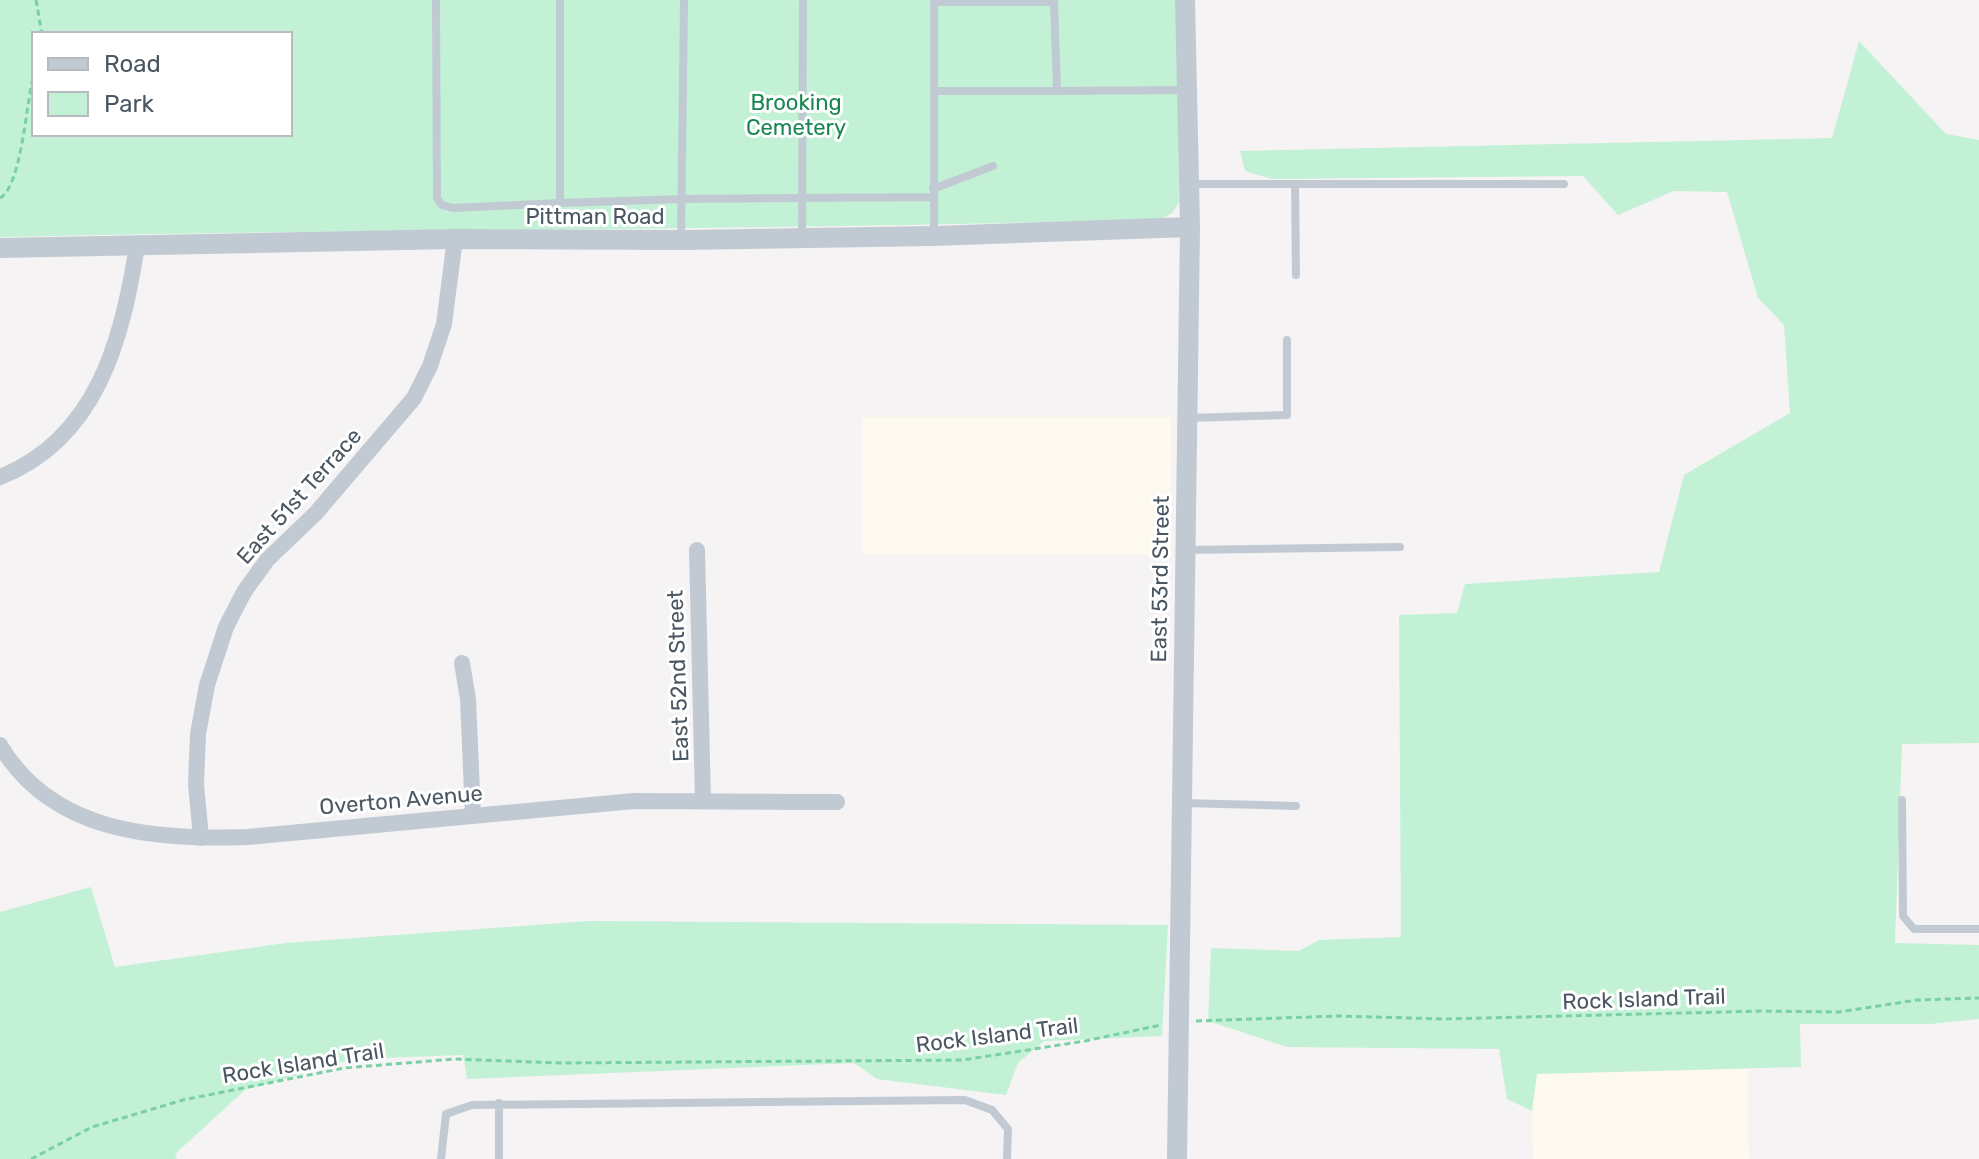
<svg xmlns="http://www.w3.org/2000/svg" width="1979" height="1159" font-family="Rubik,sans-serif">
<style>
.commercial{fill:#fdf9ef}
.green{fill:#c3f1d5;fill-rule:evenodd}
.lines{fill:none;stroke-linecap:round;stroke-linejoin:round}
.path{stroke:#7ad0a6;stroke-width:3;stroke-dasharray:6 4;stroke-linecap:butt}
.service{stroke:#c1cad2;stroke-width:8}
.minor{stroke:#c1cad2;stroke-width:16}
.tertiary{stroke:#c1cad2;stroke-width:20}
.labels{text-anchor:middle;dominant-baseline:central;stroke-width:6;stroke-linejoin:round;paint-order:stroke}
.park-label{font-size:22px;fill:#17864f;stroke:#fff}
.street-label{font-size:22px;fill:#4a5661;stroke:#fff}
</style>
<rect width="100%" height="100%" fill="#f5f3f3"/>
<!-- commercial -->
<path class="commercial" d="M862,417H1171V555H862Z
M1748,1069L1749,1159H1533L1532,1111L1536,1074Z"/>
<!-- green -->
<path class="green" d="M0,0H1177L1179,202L1172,213L1161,219C774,231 387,228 0,237ZM34,34H290V134H34Z
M1859,41L1946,134L1979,140V743L1902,744L1895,943L1979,945V1019L1930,1024H1800L1801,1067L1537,1074L1532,1111L1507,1099L1499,1049L1287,1047L1208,1021L1211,948L1299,951L1319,940L1401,937L1399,615L1457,613L1465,584L1659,572L1684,475L1790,413L1784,325L1758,298L1727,192L1674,191L1618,215L1583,176L1272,179L1245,171L1240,151L1832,138Z
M91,887L115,967L286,943L589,921L1168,925L1162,1036L1044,1041L1018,1063L1006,1095L877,1079L854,1063L467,1079L463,1055L354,1059L245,1090L175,1154L177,1159H0V912Z"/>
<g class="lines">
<!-- path -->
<path class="path" d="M36,0L42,34
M0,198C22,186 26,101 34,74
M1196,1021L1338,1016L1445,1019L1761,1011L1839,1012L1917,1000L1979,998
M31,1159L92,1127L183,1100L344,1068L455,1059L560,1063L963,1060L1085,1041L1161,1025"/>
<!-- service -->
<path class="service" d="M436,0L437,198L442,205L453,208L560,203
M560,0V203L682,199L933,197
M1054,0L1057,91L1185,90
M934,2H1054
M934,91H1057
M1189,184H1564
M1295,184L1296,275
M933,189L993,166
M934,235V0
M802,238L803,0
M681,239L684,0
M1187,418L1287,415V340
M1186,550L1400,547
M1902,800L1903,916L1914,929H1979
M1182,803L1296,806
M499,1103V1159
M441,1159L446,1114L472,1105L965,1100L992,1110L1008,1129L1007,1159"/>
<!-- minor -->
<path class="minor" d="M0,477C97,439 123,338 137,245
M697,550L703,801
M462,663L468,699L473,815
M0,745C52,833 154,840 247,837L634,801L837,802
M201,838L196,784L198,734L207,685L226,627L244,592L267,560L316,513L414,398L430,366L444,324L455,239"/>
<!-- tertiary -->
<path class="tertiary" d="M0,248L455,239L681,240L934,236L1190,227
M1177,1159L1190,227L1185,0"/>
</g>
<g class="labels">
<!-- park labels -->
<g class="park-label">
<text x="796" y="102">Brooking<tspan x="796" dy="25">Cemetery</tspan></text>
</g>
<!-- street labels -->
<g class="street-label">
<text x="595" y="216">Pittman Road</text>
<text transform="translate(299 496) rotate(-48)">East 51st Terrace</text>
<text transform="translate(1160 579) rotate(-89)">East 53rd Street</text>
<text transform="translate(678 676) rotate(-92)">East 52nd Street</text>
<text transform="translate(401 800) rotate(-5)">Overton Avenue</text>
<text transform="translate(1644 999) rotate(-2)">Rock Island Trail</text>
<text transform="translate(997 1035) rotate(-7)">Rock Island Trail</text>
<text transform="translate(303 1063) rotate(-9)">Rock Island Trail</text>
</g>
</g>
<!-- legend -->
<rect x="32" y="32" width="260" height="104" fill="#ffffff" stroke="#b7bbc0" stroke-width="2"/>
<rect x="48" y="58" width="40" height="12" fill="#c1cad2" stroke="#b7bbc0" stroke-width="2"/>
<text x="104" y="72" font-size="24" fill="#4a5661">Road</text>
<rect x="48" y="92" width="40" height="24" fill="#c3f1d5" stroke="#b7bbc0" stroke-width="2"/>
<text x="104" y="112" font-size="24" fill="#4a5661">Park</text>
</svg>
